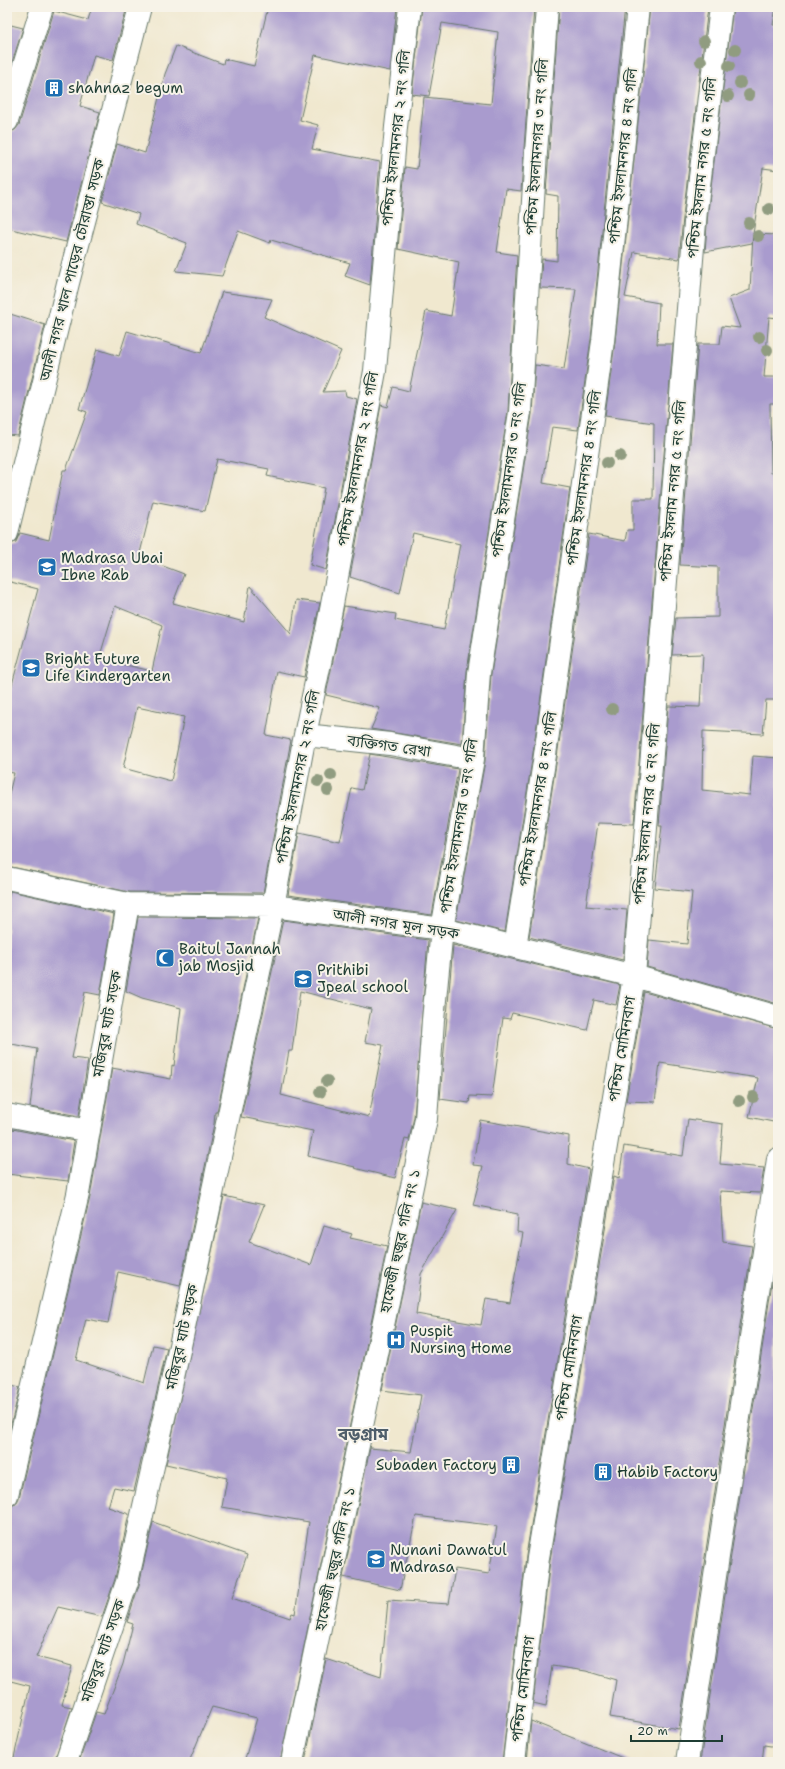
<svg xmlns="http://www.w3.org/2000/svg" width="785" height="1769" font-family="'Shantell Sans','Noto Sans Bengali',sans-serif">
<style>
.building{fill:#a99bce;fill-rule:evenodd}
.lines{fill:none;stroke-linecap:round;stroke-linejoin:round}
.minor-casing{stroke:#68796a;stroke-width:24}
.minor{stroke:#fff;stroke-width:22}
.tree{fill:#909c80}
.labels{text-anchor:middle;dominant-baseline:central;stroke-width:4;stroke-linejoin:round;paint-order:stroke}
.poi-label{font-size:15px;fill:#1f3d34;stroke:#f7f3e8;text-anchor:start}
.street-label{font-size:15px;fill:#1f3d34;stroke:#f7f3e8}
.quarter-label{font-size:17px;font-weight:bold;fill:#4f5e6a;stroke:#f7f3e8}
</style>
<rect width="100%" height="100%" fill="#f7f3e8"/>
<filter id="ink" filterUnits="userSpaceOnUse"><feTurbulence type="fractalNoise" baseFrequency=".025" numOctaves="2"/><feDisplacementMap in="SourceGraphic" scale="8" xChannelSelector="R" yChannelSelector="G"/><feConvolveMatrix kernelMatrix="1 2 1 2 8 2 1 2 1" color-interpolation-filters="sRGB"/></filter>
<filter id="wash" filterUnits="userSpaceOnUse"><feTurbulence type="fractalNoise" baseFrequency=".012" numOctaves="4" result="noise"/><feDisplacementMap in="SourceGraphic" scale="16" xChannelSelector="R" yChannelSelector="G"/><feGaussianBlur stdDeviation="0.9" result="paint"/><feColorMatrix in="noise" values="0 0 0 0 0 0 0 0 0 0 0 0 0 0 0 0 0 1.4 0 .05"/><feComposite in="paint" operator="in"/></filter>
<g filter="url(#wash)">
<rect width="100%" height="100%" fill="#f0e8cf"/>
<g id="blocks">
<!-- building -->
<path class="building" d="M92,7H127L113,60L94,55L80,106L100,112L66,242L7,228V133L15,130L19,125L54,11L88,20Z
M268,7H397L390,71L315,55L300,120L318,125L312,149L380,162L370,285L345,276L350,263L271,240L270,243L238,231L222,276L176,271L187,243L136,224L139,214L102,202L117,144L145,153L165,74L176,46L223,64L224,59L254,66Z
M422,7H534L521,191L506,189L497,252L517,255L508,411L467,671L462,744L371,729L380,708L326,695L344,606L396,614L395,620L444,630L460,544L413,533L400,593L350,577L381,405L388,407L393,387L409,391L426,311L451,316L459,262L398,249L405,167L417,169L424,97L491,104L498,32L442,23L429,96L412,94Z
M559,7H625L591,339L578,430L552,427L543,483L570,488L532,760L505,932L456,920L485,761L491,674L532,414L535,365L564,369L576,289L540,288L542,259L557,261L558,196L546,194Z
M650,7H708L684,208L679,259L634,252L625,297L659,303L657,344H673L634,824L598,823L586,906L627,910L623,960L529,937L556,764L589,534L625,541L627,530H633V499H653L654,423L605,416L615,342Z
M733,7H776L773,25H778V170L763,168L753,234L778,235V318L769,317L764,377H778V404H770L771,473L778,472V700H766L763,734L703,731L702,790L750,795L753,756L778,758V1004L647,967L649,940L687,944L692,892L655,888L662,826H659L668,706L700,707L703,654L672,655L676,618L718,617V567L680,565L698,344H720L722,326L740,328L729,298L750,290L753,235L752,243L705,252L708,211Z
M7,24L23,28L7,78Z
M222,292L272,299L264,317L341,351L323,392L345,391L346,396L357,399L326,570L310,565L324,488L267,476L269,469L217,459L205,511L153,501L139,557L184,574L173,603L244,622L250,586L291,634L296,600L320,603L304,677L277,671L266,735L291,740L263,893L129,892L7,866V802L14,773L7,772V703L38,589L7,581V545L16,542L20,533L49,540L63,470H66L87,412L79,409L97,349L119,356L127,331L201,353ZM115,606L162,625L152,671L99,659ZM137,707L184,717L171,781L123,768Z
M7,313L45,325L18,436L7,435Z
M370,754L458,769L432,915L288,895L299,833L340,842L352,788L362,790Z
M10,891L114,914L100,995L85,992L72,1058L88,1060L79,1116L30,1107L37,1049L7,1043V904Z
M138,917L258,918L217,1112H215L214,1124L180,1286L118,1272L108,1323L86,1319L76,1360L144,1383L153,1345L167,1348L134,1491L114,1487L108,1507L129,1514L115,1579L102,1617L58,1607L36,1657L72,1666L62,1705L72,1707L54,1762H13L30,1686L7,1680V1507L16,1504L19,1498L90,1197L112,1068L171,1079L172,1065L174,1066L181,1008L142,998L126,991Z
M283,920L428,940L414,1117L409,1140L405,1139L395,1178L354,1168L355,1167L308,1156L313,1131L241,1117ZM300,991L371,1009L365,1042L383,1045L369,1117L281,1095L289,1051H292Z
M453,945L620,985L616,1005L594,1000L587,1030L512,1013L510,1019L503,1018L492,1097L470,1096L469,1103L440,1099Z
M644,992L778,1029V1123L749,1117L758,1078L660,1063L655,1102L626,1101Z
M688,1119L723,1124L720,1164L764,1168L760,1193L720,1191L723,1242L752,1246L679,1729L610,1717L616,1680L586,1671L552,1666L546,1706L533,1703L550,1560L614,1176L619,1178L624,1146L683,1156Z
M480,1120L569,1136L568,1164L589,1169L526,1556L502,1762H305L326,1659L381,1677L388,1600L449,1604L455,1569L489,1574L497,1526L416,1516L400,1590L343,1577L370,1448L411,1452L421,1395L382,1390L421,1202L457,1210L421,1274L416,1314L481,1325L486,1299L510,1303L523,1233L517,1232L518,1214L473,1205L483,1166L473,1165Z
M7,1128L74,1141L68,1181L7,1174Z
M224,1196L264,1205L249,1242L311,1265L324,1226L352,1234L350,1238L387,1246L280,1762H244L257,1718L212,1707L189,1762H79L96,1712L104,1714L123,1664L133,1624L127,1622L139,1585L153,1522L247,1555L232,1598L290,1618L292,1613L295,1614L309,1522L222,1507L227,1478L166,1464Z
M777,1249L778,1747L764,1745L762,1762H700Z
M7,1384L20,1387L7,1441Z
M531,1721L630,1761V1762H527Z"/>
</g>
</g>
<g filter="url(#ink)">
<use href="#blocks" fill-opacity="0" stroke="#68796a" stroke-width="1"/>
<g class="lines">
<defs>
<path id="minor" d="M7,121L42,7
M7,533L68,283L140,7
M305,735L390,744L473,759
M7,878L128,904L273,906L442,929L634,976L778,1017
M515,947L544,762L603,341L638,7
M7,1115L89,1131
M7,1495L78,1194L128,904
M66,1762L127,1582L180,1346L273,906L305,735L331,610L375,371L396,127L410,7
M292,1762L426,1119L433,1020L442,929L473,759L479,673L520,412L536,152L547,7
M514,1762L538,1558L634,976L696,210L721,7
M687,1762L778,1159"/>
</defs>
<!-- minor casing -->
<use href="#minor" class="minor-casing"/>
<!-- minor -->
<use href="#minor" class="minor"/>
</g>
<!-- trees -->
<g class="tree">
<circle cx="704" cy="41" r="6"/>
<circle cx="735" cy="50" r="6"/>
<circle cx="701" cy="61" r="6"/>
<circle cx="729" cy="66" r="6"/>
<circle cx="740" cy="83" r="6"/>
<circle cx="749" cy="95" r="6"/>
<circle cx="728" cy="96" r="6"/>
<circle cx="769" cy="209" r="6"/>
<circle cx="749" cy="223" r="6"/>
<circle cx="758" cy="236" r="6"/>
<circle cx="759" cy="337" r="6"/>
<circle cx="767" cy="350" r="6"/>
<circle cx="620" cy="456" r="6"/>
<circle cx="607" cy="463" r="6"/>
<circle cx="612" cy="709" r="6"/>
<circle cx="331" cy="775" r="6"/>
<circle cx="318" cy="781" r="6"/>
<circle cx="328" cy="790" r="6"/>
<circle cx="327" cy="1081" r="6"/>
<circle cx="320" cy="1092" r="6"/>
<circle cx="753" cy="1097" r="6"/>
<circle cx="739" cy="1101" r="6"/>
</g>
</g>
<!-- icons -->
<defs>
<symbol id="building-square" viewBox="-11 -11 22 22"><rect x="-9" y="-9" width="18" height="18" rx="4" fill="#1f6fb2" stroke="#f7f3e8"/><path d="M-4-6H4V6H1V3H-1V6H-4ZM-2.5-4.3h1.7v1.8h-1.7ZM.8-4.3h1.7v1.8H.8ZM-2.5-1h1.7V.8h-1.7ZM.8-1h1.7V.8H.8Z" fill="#fff"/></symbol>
<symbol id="school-square" viewBox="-11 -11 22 22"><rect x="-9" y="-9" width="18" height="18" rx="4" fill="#1f6fb2" stroke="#f7f3e8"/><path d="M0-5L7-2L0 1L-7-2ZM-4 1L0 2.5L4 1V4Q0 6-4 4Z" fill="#fff"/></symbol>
<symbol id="mosque-square" viewBox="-11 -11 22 22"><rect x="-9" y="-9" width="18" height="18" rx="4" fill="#1f6fb2" stroke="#f7f3e8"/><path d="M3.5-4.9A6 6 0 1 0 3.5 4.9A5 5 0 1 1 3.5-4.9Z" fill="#fff"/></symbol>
<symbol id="hospital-square" viewBox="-11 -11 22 22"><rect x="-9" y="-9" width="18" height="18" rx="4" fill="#1f6fb2" stroke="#f7f3e8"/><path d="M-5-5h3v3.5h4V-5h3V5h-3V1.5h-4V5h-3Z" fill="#fff"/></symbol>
</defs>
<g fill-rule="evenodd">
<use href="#building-square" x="43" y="77" width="22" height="22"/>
<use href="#school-square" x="36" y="556" width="22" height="22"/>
<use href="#school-square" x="20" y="657" width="22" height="22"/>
<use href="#mosque-square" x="154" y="947" width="22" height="22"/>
<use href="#school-square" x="292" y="968" width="22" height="22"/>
<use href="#hospital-square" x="385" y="1329" width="22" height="22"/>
<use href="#building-square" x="500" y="1454" width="22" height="22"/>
<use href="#building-square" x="592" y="1461" width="22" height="22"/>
<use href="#school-square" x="365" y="1548" width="22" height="22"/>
</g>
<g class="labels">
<!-- poi labels -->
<g class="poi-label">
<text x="68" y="88">shahnaz begum</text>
<text x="61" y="558">Madrasa Ubai<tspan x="61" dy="17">Ibne Rab</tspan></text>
<text x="45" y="659">Bright Future<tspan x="45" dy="17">Life Kindergarten</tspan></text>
<text x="179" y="949">Baitul Jannah<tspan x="179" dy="17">jab Mosjid</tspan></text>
<text x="317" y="970">Prithibi<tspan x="317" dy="17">Jpeal school</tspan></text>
<text x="410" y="1331">Puspit<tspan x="410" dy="17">Nursing Home</tspan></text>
<text x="497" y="1465" text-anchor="end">Subaden Factory</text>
<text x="617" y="1472">Habib Factory</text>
<text x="390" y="1550">Nunani Dawatul<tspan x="390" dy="17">Madrasa</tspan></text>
</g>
<!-- street labels -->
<g class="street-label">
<text transform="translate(396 138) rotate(-84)">পশ্চিম ইসলামনগর ২ নং গলি</text>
<text transform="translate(537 147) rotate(-86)">পশ্চিম ইসলামনগর ৩ নং গলি</text>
<text transform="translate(623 156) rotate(-84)">পশ্চিম ইসলামনগর ৪ নং গলি</text>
<text transform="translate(702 168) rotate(-84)">পশ্চিম ইসলাম নগর ৫ নং গলি</text>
<text transform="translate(72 270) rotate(-76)">আলী নগর খাল পাড়ের চৌরাস্তা সড়ক</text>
<text transform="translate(358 459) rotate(-80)">পশ্চিম ইসলামনগর ২ নং গলি</text>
<text transform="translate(509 470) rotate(-82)">পশ্চিম ইসলামনগর ৩ নং গলি</text>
<text transform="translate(584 478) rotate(-82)">পশ্চিম ইসলামনগর ৪ নং গলি</text>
<text transform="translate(673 491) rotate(-85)">পশ্চিম ইসলাম নগর ৫ নং গলি</text>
<text transform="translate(389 746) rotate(8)">ব্যক্তিগত রেখা</text>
<text transform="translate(298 777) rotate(-79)">পশ্চিম ইসলামনগর ২ নং গলি</text>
<text transform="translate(538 799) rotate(-81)">পশ্চিম ইসলামনগর ৪ নং গলি</text>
<text transform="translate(647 814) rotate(-85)">পশ্চিম ইসলাম নগর ৫ নং গলি</text>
<text transform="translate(459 826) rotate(-81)">পশ্চিম ইসলামনগর ৩ নং গলি</text>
<text transform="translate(396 924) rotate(9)">আলী নগর মূল সড়ক</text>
<text transform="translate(107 1024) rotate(-80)">মজিবুর ঘাট সড়ক</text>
<text transform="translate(622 1049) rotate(-81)">পশ্চিম মোমিনবাগ</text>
<text transform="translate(400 1241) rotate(-78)">হাফেজী হুজুর গলি নং ১</text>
<text transform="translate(182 1337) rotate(-78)">মজিবুর ঘাট সড়ক</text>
<text transform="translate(569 1368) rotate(-81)">পশ্চিম মোমিনবাগ</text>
<text transform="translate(335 1559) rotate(-78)">হাফেজী হুজুর গলি নং ১</text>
<text transform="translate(103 1651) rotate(-71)">মজিবুর ঘাট সড়ক</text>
<text transform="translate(523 1689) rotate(-83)">পশ্চিম মোমিনবাগ</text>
</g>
<!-- quarter labels -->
<g class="quarter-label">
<text x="363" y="1434">বড়গ্রাম</text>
</g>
</g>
<!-- margin -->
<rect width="785" height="1769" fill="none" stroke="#f7f3e8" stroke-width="24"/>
<!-- scale -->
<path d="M631 1735v6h91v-6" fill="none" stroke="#1f3d34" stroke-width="2"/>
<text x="637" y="1735" font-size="12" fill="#1f3d34" stroke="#f7f3e8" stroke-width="3" paint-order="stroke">20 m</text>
</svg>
